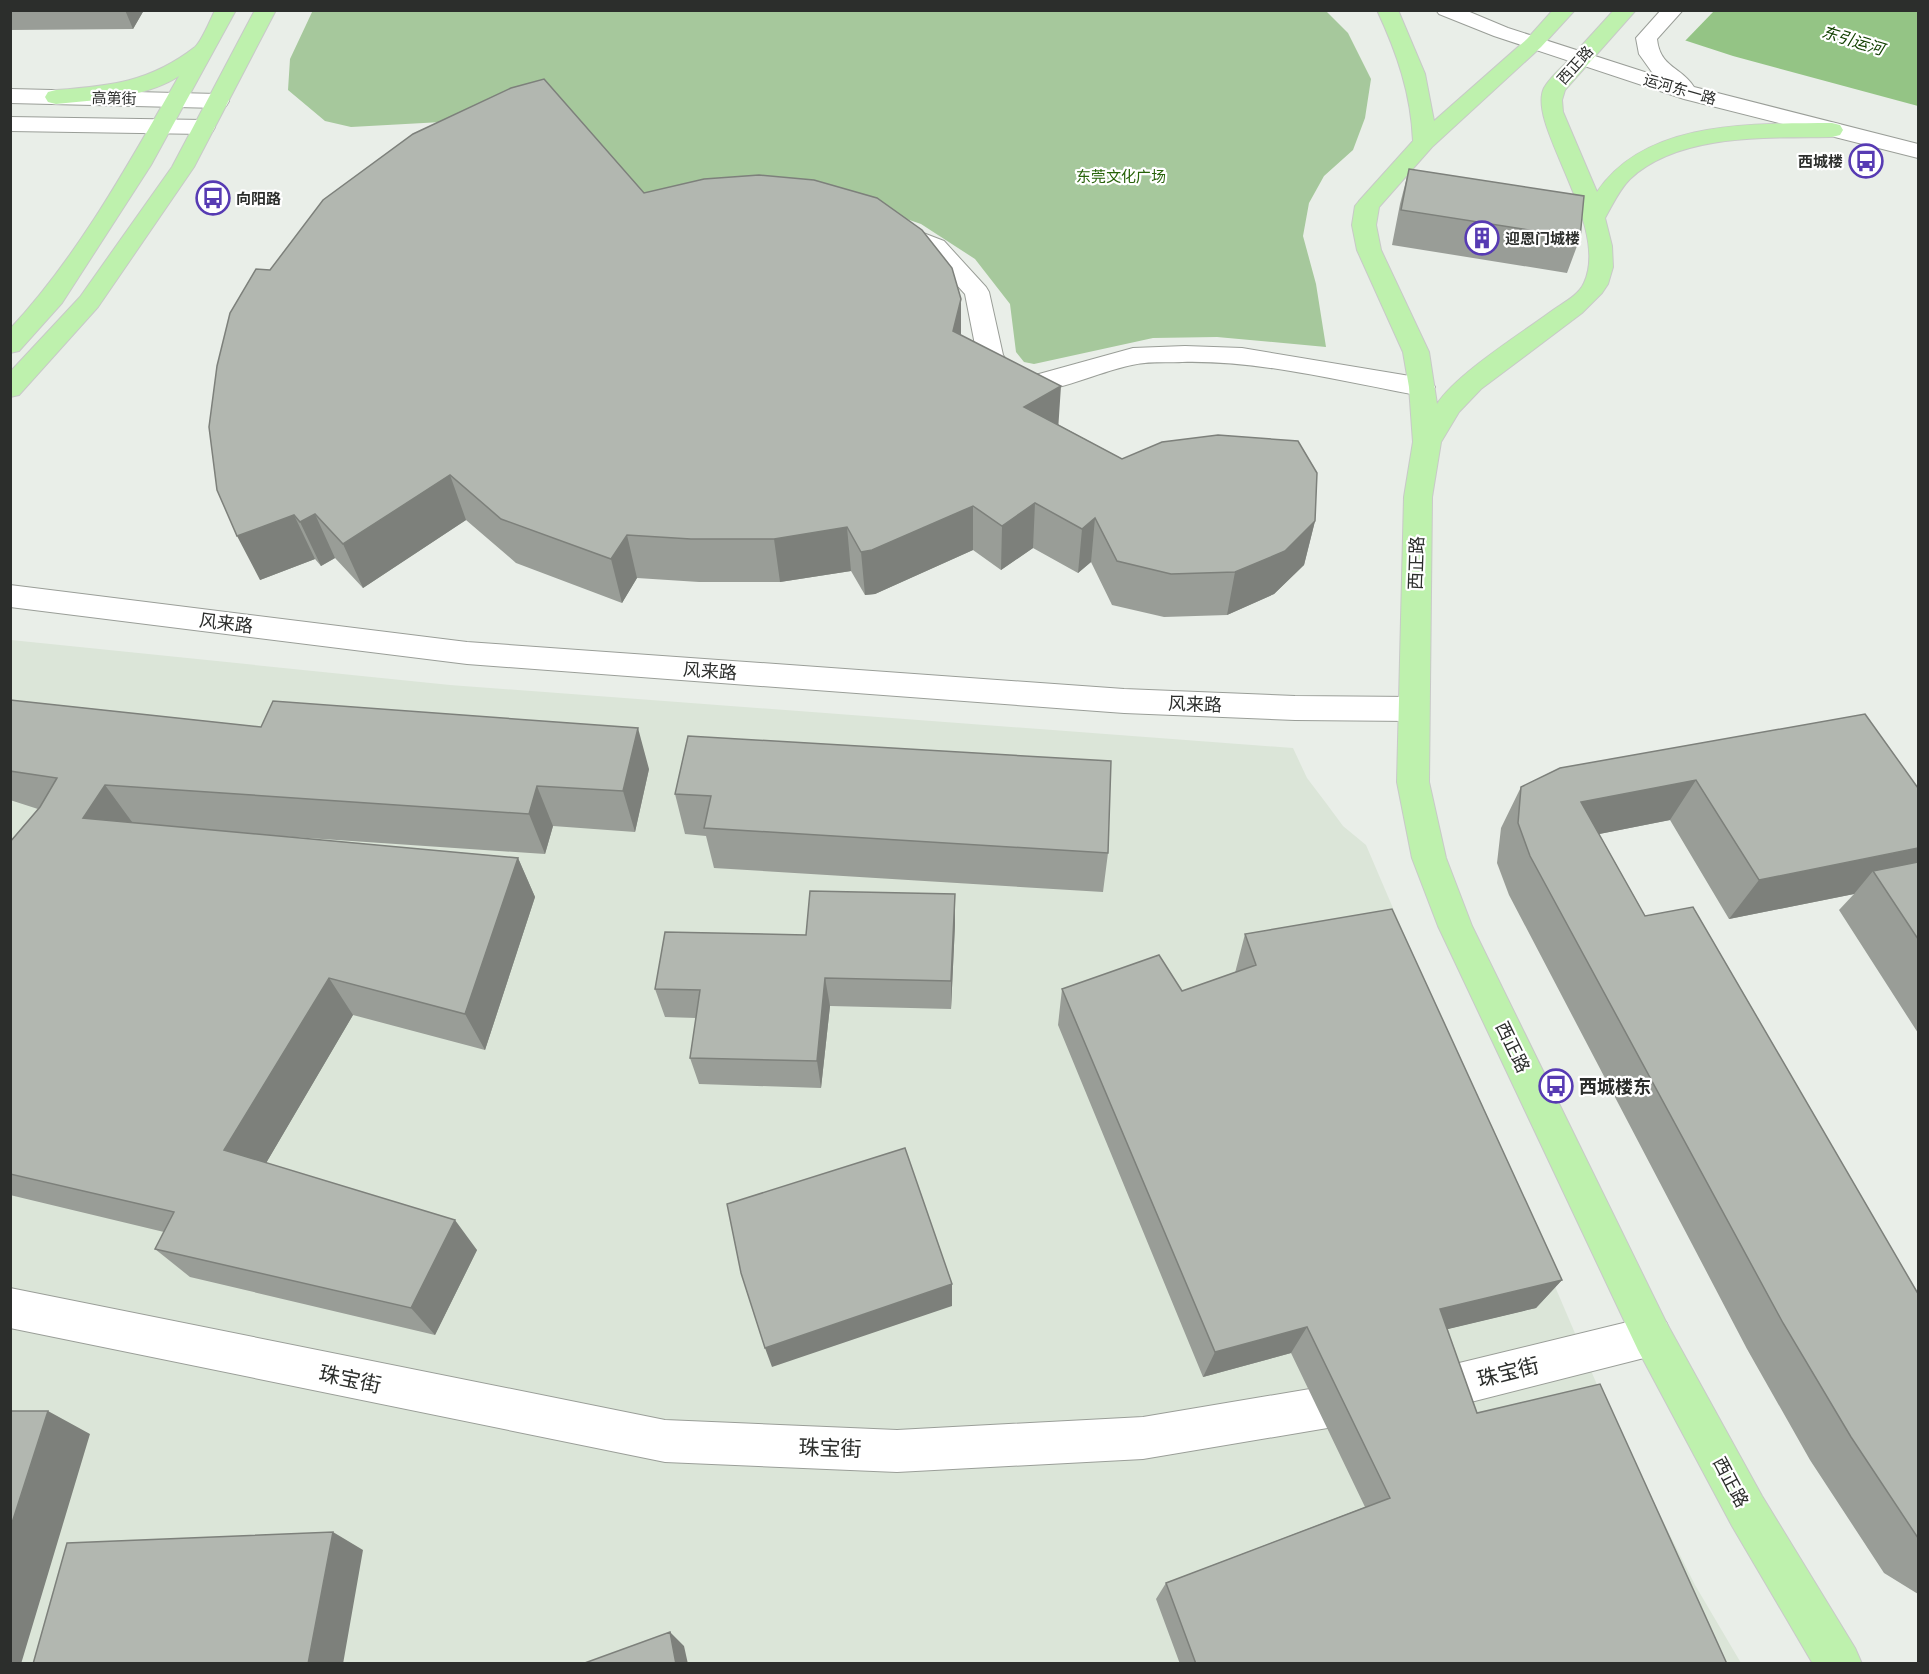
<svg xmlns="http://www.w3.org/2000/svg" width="1929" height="1674" font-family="'Archivo Narrow','Noto Sans SC',sans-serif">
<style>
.built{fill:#dbe5d8}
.green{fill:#a6c89c}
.water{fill:#94c485}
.pier{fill:#e9eee8}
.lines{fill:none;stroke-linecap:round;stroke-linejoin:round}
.minor-casing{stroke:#9a9e98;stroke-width:2}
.major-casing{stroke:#c8c9c8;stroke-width:2}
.minor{fill:#fff;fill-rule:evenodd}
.major{fill:#bef1ad;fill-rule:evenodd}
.wall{fill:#999d97}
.shaded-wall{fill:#7d807b}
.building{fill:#b2b7b0;stroke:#7d807b;stroke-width:1.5}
.labels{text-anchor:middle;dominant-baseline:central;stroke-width:4.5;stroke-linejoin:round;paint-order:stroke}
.far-street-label{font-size:15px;fill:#2c2e2c;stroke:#fff}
.far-poi-label{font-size:15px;font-weight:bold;fill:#2c2e2c;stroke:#fff;text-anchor:start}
.far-park-label{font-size:15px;fill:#276209;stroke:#fff}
.far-water-label{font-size:16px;font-style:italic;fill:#124000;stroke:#fff}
.street-label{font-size:18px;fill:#2c2e2c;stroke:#fff}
.poi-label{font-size:18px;font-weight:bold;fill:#2c2e2c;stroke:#fff;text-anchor:start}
.near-street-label{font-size:21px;fill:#2c2e2c;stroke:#fff}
</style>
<rect width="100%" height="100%" fill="#e9eee8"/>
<!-- built -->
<path class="built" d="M11,640L450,685L1293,748L1307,778L1326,803L1343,826L1366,845L1610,1415L1695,1585L1741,1663L11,1664Z"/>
<!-- green -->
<path class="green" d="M313,10L1326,11L1348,33L1371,79L1365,118L1353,150L1324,176L1309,203L1303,236L1316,284L1326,347L1217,337L1153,338L1034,364L1024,362L1016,352L1010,304L975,259L921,224L854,201L652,238L496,119L351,127L325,121L288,90L290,59Z"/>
<!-- water -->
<path class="water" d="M1595,11H1918V106L1733,56Z"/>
<!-- pier -->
<path class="pier" d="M1592,10L1714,11L1683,43L1594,13Z"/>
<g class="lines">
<defs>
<path id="minor" d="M1436,10H1465L1508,28L1654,75L1639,54L1636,38L1661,10H1683L1657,39C1660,68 1682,67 1694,87L1918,144V158L1684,99L1494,36L1439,14Z
M10,89L218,94L226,96L229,101L226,106L218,108L10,103Z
M10,117L204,120L212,122L215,127L212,132L204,134L10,131Z
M892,221L944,241L986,287L989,292L1003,355L1016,374H1039L1133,348L1185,346L1242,348L1422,378L1431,381L1435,387L1431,393L1422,396C1343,382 1262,360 1182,362C1166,363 1148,361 1132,365C1089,374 1044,401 999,389L977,355L965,294L926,251L884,233L880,228L884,223Z
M10,585L467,642L1124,689L1295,696L1412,697L1423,701L1428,709L1423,717L1412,721L1295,720L1124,713L467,664L10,607Z
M10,1288L665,1420L897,1430L1143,1417L1363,1380L1378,1386L1384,1401L1378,1416L1363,1422L1143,1459L897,1472L665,1462L10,1328Z
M1652,1316L1666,1322L1672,1336L1666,1350L1652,1356L1455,1406L1422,1412L1407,1406L1401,1391L1407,1376L1422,1370L1455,1364Z"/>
<path id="major" d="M215,10H236L151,165L62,303L19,351L10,353V329C79,255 129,163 179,76C146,98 95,100 56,104L48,102L45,97L48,92L56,90C110,86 150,82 195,47C201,42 211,19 215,10Z
M255,10H276L194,167L98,307L19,395L10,397V372L80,297L172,167Z
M1377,10H1398L1425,74L1434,121L1527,39L1553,10H1575L1541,47L1432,147L1379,207L1376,225L1381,250L1429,352L1437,404C1456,374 1522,333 1553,310C1563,303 1579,295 1584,283C1611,225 1526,125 1544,88C1549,79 1558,71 1565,64C1581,46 1598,28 1614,10H1636L1565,90L1562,100L1563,112L1597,192C1646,119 1754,124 1832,123L1840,125L1843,130L1840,135L1832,137C1769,138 1679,133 1630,179C1619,190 1613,204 1605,218L1612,246L1613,267L1608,284L1602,293L1582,313L1481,389L1459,412L1441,442L1432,497L1429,782L1446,858L1472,926L1666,1322L1762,1496L1855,1648L1862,1664H1813L1732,1526L1638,1350L1438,926L1412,858L1397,782L1404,497L1413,442L1409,387L1403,352L1357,250L1352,225L1355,206L1359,201L1413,141C1411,93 1397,53 1377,10Z"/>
</defs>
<!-- minor casing -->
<use href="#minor" class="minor-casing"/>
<!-- major casing -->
<use href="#major" class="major-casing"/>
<!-- minor -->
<use href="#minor" class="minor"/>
<!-- major -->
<use href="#major" class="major"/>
</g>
<!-- wall -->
<path class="wall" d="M10,10H144L133,29L10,30Z
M1409,169L1580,238L1567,273L1392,245L1400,204Z
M644,193L961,335L1059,425L1122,459L1315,521L1304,565L1274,594L1227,615L1164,617L1112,605L1091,562L1078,573L1033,548L1001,570L973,550L875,594L865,595L851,571L780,582H699L637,578L622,603L516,563L466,520L363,588L335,558L321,566L315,559L260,580L270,270Z
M10,700L649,769L635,832L553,826L545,854L278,836L518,858L535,897L485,1050L353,1015L266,1163L477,1250L435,1335L190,1277L155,1249L164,1232L10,1195V842L38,809L10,800Z
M688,736L1108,853L1103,892L714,868L706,836L685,834L675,794Z
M1560,768L1918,788V1033L1839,910L1854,894L1729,919L1670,820L1599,834L1645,916L1917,1292L1918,1291V1594L1884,1573L1810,1460L1747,1349L1509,895L1497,863L1501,828L1521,787Z
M955,894V924L951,1009L830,1006L821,1088L699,1084L690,1058L696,1018L665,1017L655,989L806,935Z
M1245,934L1562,1280L1536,1308L1447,1329L1477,1413L1727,1664H1180L1156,1599L1166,1583L1365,1507L1291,1353L1203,1377L1058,1025L1062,989L1182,991L1235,973Z"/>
<!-- shaded-wall -->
<path class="shaded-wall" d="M125,10H144L133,29Z
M961,299V344L953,331Z
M1061,386L1058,431L1024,407Z
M450,475L466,520L363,588L343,544Z
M1035,503L1033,548L1001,570L1002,526Z
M973,506V550L875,594L865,595L861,552Z
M315,514L335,558L321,566L300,522Z
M294,515L315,559L260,580L237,536Z
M1095,518L1091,562L1078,573L1082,529Z
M1315,521L1304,565L1274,594L1227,615L1235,572Z
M847,527L851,571L780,582L774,539Z
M627,535L637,578L622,603L611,559Z
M638,728L649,769L635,832L623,791Z
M1696,780L1670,820L1559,842L1581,802Z
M105,785L135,826L83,818Z
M537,786L553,826L545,854L529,814Z
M1918,848V880L1873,871L1854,894L1729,919L1759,880Z
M518,858L535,897L485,1050L465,1014Z
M955,894V924L951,1009V981Z
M329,978L353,1015L255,1182L224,1150Z
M825,978L830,1006L821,1088L817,1061Z
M455,1220L477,1250L435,1335L411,1308Z
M1562,1280L1536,1308L1419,1336L1440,1309Z
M952,1284V1306L772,1367L765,1348Z
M1307,1327L1291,1353L1203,1377L1215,1352Z
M48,1411L90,1434L21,1664H10V1529Z
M333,1532L363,1550L343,1664H308Z
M670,1632L684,1646L688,1664H676Z"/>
<!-- building -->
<path class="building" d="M544,79L644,193L704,179L759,175L814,180L877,198L922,230L952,268L961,299L953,331L1061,386L1024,407L1122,459L1162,442L1218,435L1298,441L1317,473L1315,521L1285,551L1235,572L1171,574L1117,561L1095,518L1082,529L1035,503L1002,526L973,506L872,550L861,552L847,527L774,539H691L627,535L611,559L501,519L450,475L343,544L315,514L300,522L294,515L237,536L217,490L209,427L217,366L230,313L256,269L270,270L323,200L413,134L511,88Z
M1409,169L1584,196L1580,238L1401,210Z
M10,700L261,727L273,701L638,728L623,791L537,786L529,814L105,785L83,818L518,858L465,1014L329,978L224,1150L455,1220L411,1308L155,1249L174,1212L10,1174V842L40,807L57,778L10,771Z
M1865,714L1918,788V848L1759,880L1696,780L1581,802L1645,916L1693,907L1917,1292L1918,1291V1538L1851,1437L1783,1323L1530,856L1518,823L1521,787L1560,768Z
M688,736L1111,761L1108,853L704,828L711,796L675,794Z
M1918,862V939L1873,871Z
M810,891L955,894L951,981L825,978L817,1061L690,1058L700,990L655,989L665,932L806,935Z
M1392,909L1562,1280L1440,1309L1477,1413L1600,1384L1727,1664H1196L1166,1583L1390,1498L1307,1327L1215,1352L1062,989L1159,955L1182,991L1256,965L1245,934Z
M905,1148L952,1284L765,1348L741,1273L727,1204Z
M10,1411H48L10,1529Z
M333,1532L308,1664H33L67,1543Z
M670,1632L676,1664H582Z"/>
<!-- icons -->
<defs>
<symbol id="bus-ring" viewBox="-11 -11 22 22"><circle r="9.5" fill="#fff" stroke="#573bb3" stroke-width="1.5"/><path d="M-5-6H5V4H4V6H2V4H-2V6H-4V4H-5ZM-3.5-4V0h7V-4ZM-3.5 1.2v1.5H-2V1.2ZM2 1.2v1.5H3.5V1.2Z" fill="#573bb3"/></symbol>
<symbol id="building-ring" viewBox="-11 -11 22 22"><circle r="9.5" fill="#fff" stroke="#573bb3" stroke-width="1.5"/><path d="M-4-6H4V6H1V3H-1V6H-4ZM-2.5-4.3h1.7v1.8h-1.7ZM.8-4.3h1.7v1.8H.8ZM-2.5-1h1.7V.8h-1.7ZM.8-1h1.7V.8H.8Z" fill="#573bb3"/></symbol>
</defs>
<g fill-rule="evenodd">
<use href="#bus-ring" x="1847" y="142" width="38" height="38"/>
<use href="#bus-ring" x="194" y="179" width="38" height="38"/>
<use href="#building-ring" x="1463" y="219" width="38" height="38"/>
<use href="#bus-ring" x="1537" y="1067" width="38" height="38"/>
</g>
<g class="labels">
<!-- far-street labels -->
<g class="far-street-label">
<text transform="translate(1575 65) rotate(-48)">西正路</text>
<text transform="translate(1680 89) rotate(16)">运河东一路</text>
<text transform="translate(114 98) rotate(1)">高第街</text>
</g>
<!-- far-poi labels -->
<g class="far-poi-label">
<text x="1843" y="161" text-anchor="end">西城楼</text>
<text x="236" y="198">向阳路</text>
<text x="1505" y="238">迎恩门城楼</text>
</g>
<!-- far-park labels -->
<g class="far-park-label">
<text x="1121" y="176">东莞文化广场</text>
</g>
<!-- far-water labels -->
<g class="far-water-label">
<text transform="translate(1853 40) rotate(17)">东引运河</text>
</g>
<!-- street labels -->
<g class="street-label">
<text transform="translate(1416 563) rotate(-88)">西正路</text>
<text transform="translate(226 623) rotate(7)">风来路</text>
<text transform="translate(710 671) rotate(4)">风来路</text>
<text transform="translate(1195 704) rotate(2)">风来路</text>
<text transform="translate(1513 1047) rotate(64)">西正路</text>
<text transform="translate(1731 1482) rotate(62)">西正路</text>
</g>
<!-- poi labels -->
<g class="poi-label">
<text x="1579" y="1086">西城楼东</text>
</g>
<!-- near-street labels -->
<g class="near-street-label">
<text transform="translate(1508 1372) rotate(-14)">珠宝街</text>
<text transform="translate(350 1379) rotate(12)">珠宝街</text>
<text transform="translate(830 1448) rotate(2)">珠宝街</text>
</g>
</g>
<!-- border -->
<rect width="1929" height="1674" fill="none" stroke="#2c2e2c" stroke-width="24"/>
</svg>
